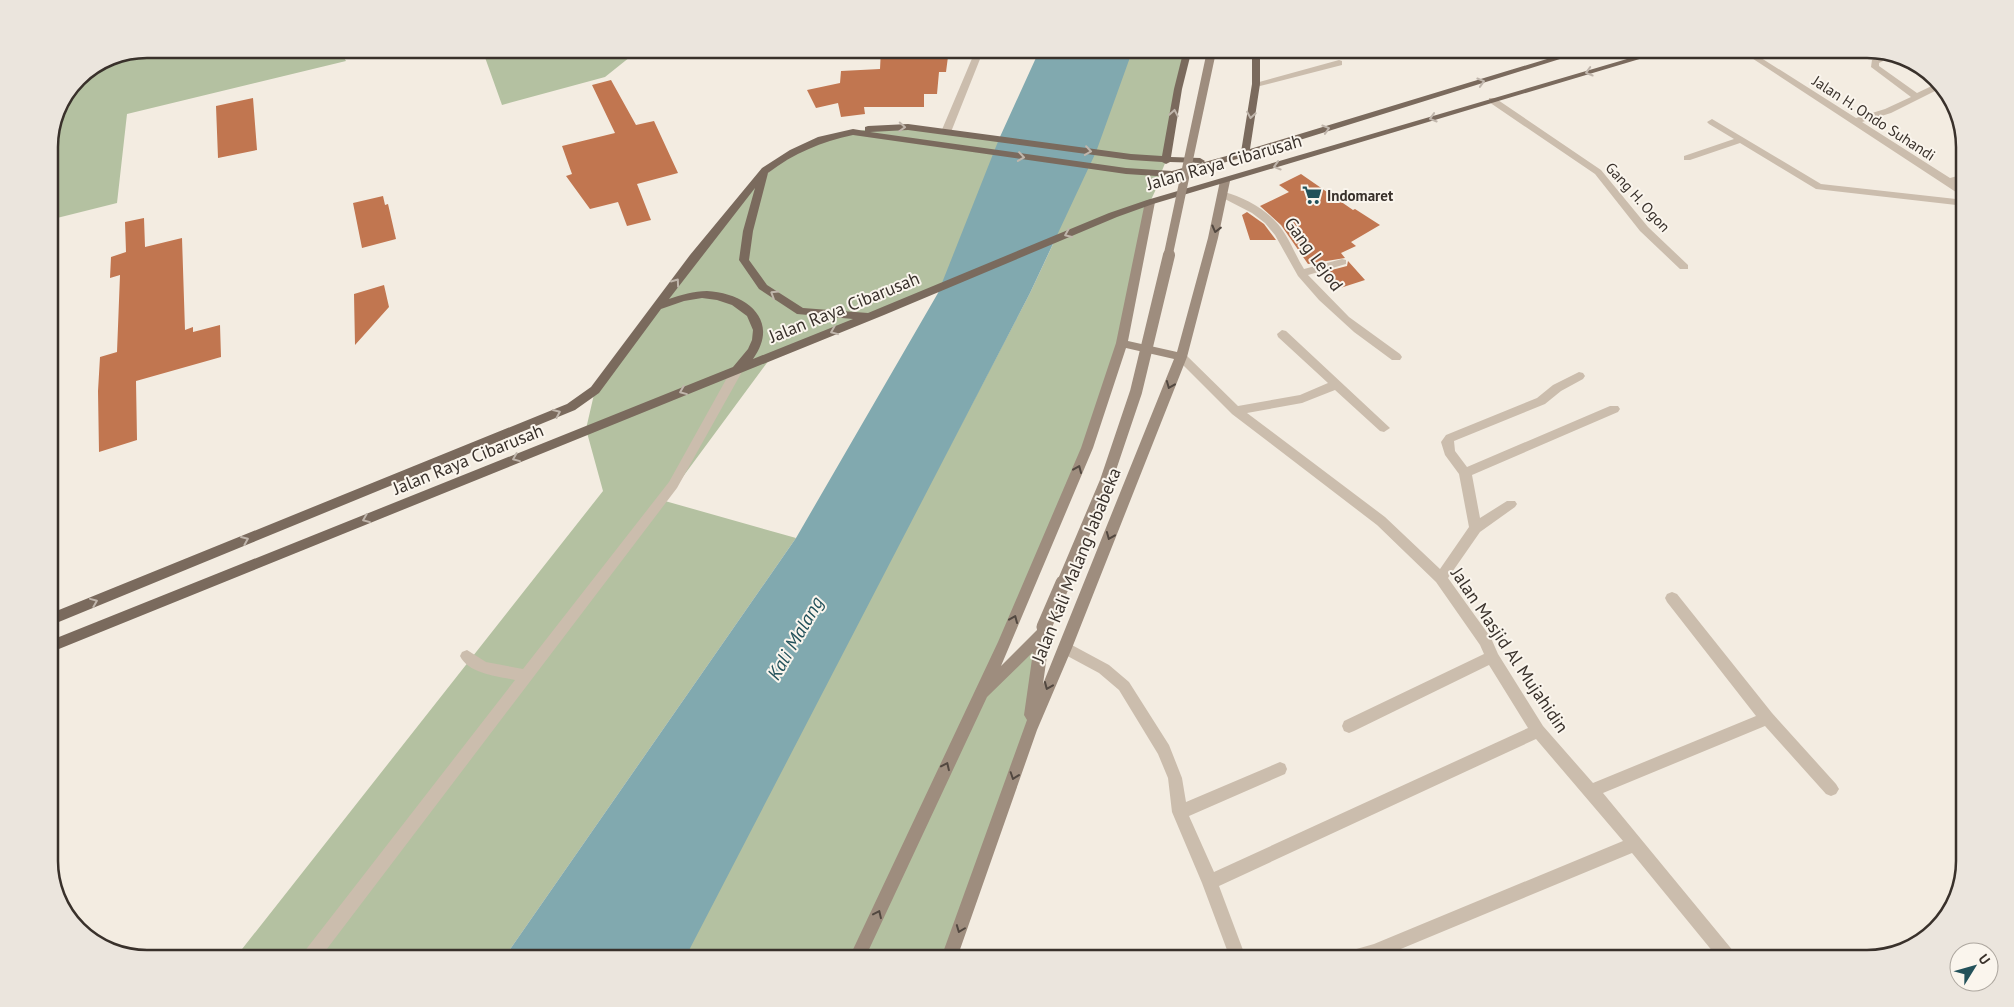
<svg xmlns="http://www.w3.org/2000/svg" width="2014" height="1007" font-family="'PT Sans',sans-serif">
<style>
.green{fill:#b4c1a1}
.water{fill:#81a9af}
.building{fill:#c17650}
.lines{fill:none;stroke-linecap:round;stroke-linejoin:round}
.street{fill:#cbbdad;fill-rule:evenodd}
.secondary{fill:#9e8d7e;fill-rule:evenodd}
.primary{fill:#7a6a5d;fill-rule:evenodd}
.secondary-bridge-far2{stroke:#9e8d7e;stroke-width:9}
.secondary-bridge-far1{stroke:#9e8d7e;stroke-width:12}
.secondary-bridge{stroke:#9e8d7e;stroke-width:15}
.oneway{stroke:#c0b6ac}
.oneway2{stroke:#524840}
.labels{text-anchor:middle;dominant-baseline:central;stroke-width:4;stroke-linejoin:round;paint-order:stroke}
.far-street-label{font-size:15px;fill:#39312b;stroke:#faf5ed}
.far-poi-label{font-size:15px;font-weight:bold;fill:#39312b;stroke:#faf5ed;text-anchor:start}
.street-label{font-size:18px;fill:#39312b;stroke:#faf5ed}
.water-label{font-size:19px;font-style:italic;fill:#22515a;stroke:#faf5ed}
.rim{fill:none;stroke:#39312b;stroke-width:2.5}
</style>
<rect width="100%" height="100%" fill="#f3ece1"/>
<!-- green -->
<path class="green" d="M147,49H339L346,61L127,114L117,203L49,220V141L56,109L78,77L109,56Z
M482,49H623L630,57L605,77L502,105Z
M1132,49H1188L1178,89L1166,161L1161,173L1163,174L1150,202L1122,343L1087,448L978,697L1042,634L1030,730L947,958H682L1030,293L1054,242L772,356L665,501L796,538L504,958H235L603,491L586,429L595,390L749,189L793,152L853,132L881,127H905L1092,152Z"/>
<!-- water -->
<path class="water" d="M1040,49H1133L1096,152L1030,293L685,958H504L796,538L938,293L999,139Z"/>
<!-- building -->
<path class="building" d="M881,49H949L946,72H939L937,94H924V107H864L865,114L841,117L838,103L816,108L807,90L840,83L841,71L880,69Z
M611,80L636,125L654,121L678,173L637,184L651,220L627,226L618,202L590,209L566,176L572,174L562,146L615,133L592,85Z
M253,98L257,150L218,158L216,106Z
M1301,174L1353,210L1355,209L1380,225L1351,242L1356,246L1341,253L1345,258L1308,264L1281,225L1260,206L1289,192L1279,185Z
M383,196L385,205L388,204L396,239L362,248L353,203Z
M1247,212L1264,224L1276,240H1250L1242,215Z
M144,218L145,247L182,238L185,330L193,327V332L220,325L221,357L136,381L137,440L99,452L98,391L100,357L117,352L120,275L110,278L111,257L126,252L125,222Z
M1348,261L1365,280L1334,290L1320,273L1347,266Z
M384,285L389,307L355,345L354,294Z"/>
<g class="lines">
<!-- street -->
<path class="street" d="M976,49H984L951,132L946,135L943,134L941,132Z
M1738,49H1747L1856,118L1885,109L1911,97L1871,67L1872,60L1887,53L1895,55L1879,63V66L1917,93L1938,83L1943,87L1891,113L1862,122L1950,178L1965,174V180L1955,182L1965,190V198Z
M1339,60L1342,61V65L1256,87L1252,84Z
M1489,98H1495L1601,170L1648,227L1688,265V269H1680L1640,231L1595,174L1489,102Z
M1712,119L1821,184L1965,200V206L1816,189L1740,143L1690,160H1684V156L1734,139L1709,124L1707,122Z
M1224,192C1247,198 1273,213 1285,234C1292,245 1297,258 1304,269L1342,259L1346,260V264L1308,275L1349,317L1400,354L1402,357L1400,360H1392L1354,332L1319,300L1298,276L1275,235L1265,223L1252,213L1221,197V193Z
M1282,330L1286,331L1390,428L1384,432L1380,431L1335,390L1302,403L1247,413L1385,517L1440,569L1469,527L1459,474L1445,455L1441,442L1446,435L1537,398L1553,385L1579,372L1583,373L1585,376L1583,379L1561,391L1545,404L1454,441L1455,451L1467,467L1610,406H1618L1620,409L1618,412L1472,475L1480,518L1507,501H1515L1517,504L1515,507L1480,532L1448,578L1491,638L1498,654L1543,726L1593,783L1756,716L1667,602L1665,598L1667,594L1672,592L1677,594L1772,713L1836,784L1839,789L1836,794L1831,796L1826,794L1765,726L1603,793L1734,952L1736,958H1718L1632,853L1379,958H1344L1346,952L1374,944L1623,841L1536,739L1219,886L1246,958H1230L1202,883L1172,812L1168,778L1158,754L1119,690L1099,673L1060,652L1058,648L1060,644L1065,642L1070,644L1109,665L1129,682L1169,745L1182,778L1186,802L1280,762L1285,764L1287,769L1285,774L1189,816L1214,872L1528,728L1489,665L1354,731L1349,733L1344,731L1342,726L1344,721L1484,654L1480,645L1436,582L1377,525L1232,414L1175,357L1177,354H1185L1238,406L1300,395L1328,383L1278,337L1277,334Z
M737,366L743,370L677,488L320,958H302L304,952L515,680C497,676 469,674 460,656L462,652L467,650L486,662L523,669L669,482L733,367Z"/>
<!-- secondary -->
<path class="secondary" d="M1225,178L1230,181L1218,238L1187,357L1072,648L1037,730L957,958H941L1027,720L1024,715L1033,652L987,697L865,958H849L998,642L1081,448L1116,343L1145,202L1150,199L1155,202L1128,341L1177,352L1208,238L1220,181ZM1126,348L1174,359L1043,684L1051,627L1049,623L1044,621L1039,623L1037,630L1001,666L1093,448Z"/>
<!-- primary -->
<path class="primary" d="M1184,49H1192L1182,89L1171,157L1200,158L1205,161L1203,163L1170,162L1166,164L1162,162L1131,160L908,130L870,132L1126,168L1172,171L1241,152L1252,84V49H1260V84L1250,149L1580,49H1592L1248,156L1172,177L1126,174L853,135C821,142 794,153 768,173L753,231L749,260L767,285L803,308L868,313L1109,213L1147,200L1661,49H1673L1153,204L1117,217L884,315L49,653V641L733,367L748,349L752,340L753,330L747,316L732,305L717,300L702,298L684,301L661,309L599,393L575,410L49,626V614L567,404L591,387L690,255L762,168L790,150L818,137L853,129L865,131V127L868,126L908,124L1131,154L1162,156L1174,89ZM755,188L743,231L739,260L759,289L797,314L853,319L753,359C781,320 746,293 707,291C694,291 681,295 669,299Z"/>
<!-- secondary-bridge-far2 -->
<path class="secondary-bridge-far2" d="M1168,256L1212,49"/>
<!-- secondary-bridge-far1 -->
<path class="secondary-bridge-far1" d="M1062,585L1106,481L1136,392L1169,255"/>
<!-- secondary-bridge -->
<path class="secondary-bridge" d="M1044,627L1063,583"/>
</g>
<!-- one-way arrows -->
<defs><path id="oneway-chevron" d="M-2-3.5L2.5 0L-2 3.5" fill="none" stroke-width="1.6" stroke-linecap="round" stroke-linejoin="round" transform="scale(1.25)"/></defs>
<g class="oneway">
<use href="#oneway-chevron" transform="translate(1589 72) rotate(164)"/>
<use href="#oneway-chevron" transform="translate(1481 82) rotate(-17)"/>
<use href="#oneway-chevron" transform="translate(1174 113) rotate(-80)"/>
<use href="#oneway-chevron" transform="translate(1251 115) rotate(99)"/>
<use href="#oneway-chevron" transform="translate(1433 118) rotate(163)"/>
<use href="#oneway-chevron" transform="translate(902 127) rotate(3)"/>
<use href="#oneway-chevron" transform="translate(1326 129) rotate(-17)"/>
<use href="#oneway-chevron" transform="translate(1088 151) rotate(8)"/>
<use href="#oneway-chevron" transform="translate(1021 157) rotate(8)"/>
<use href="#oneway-chevron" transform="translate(1277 166) rotate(163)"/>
<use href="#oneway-chevron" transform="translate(1068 234) rotate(157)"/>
<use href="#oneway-chevron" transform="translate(676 282) rotate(-54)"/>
<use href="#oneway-chevron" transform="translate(774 294) rotate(-148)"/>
<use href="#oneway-chevron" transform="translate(834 331) rotate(158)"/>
<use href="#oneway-chevron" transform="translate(683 391) rotate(158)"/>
<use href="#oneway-chevron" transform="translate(557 413) rotate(-24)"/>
<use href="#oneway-chevron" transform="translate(516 458) rotate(158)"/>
<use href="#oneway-chevron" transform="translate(366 519) rotate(158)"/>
<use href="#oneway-chevron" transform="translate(245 540) rotate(-23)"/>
<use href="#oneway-chevron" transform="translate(94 602) rotate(-22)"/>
</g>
<g class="oneway2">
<use href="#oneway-chevron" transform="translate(1216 229) rotate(104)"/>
<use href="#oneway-chevron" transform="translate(1170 385) rotate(112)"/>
<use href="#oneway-chevron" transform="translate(1078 469) rotate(-67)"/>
<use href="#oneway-chevron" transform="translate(1110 536) rotate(112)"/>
<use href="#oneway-chevron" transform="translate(1014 619) rotate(-67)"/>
<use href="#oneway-chevron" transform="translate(1048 686) rotate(113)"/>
<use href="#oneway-chevron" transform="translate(946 766) rotate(-65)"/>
<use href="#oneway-chevron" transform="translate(1014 776) rotate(109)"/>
<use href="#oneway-chevron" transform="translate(878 914) rotate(-65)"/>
<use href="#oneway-chevron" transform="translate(960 929) rotate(111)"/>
</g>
<!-- icons -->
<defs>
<symbol id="supermarket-bare" viewBox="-9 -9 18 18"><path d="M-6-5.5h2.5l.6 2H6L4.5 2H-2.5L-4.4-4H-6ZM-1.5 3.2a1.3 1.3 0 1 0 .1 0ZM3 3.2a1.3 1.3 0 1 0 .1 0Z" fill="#22515a" stroke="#faf5ed" stroke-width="2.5" paint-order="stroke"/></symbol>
</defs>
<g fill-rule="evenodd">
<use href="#supermarket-bare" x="1298" y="181" width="28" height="28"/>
</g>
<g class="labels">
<!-- far-street labels -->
<g class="far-street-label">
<text transform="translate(1874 118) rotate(33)">Jalan H. Ondo Suhandi</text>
<text transform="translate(1638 197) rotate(48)">Gang H. Ogon</text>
</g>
<!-- far-poi labels -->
<g class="far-poi-label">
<text x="1327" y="195">Indomaret</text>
</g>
<!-- street labels -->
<g class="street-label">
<text transform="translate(1224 162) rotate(-16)">Jalan Raya Cibarusah</text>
<text transform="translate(1314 254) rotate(54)">Gang Lejod</text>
<text transform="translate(844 307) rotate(-22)">Jalan Raya Cibarusah</text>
<text transform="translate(468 459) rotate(-22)">Jalan Raya Cibarusah</text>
<text transform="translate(1076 565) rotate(-68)">Jalan Kali Malang Jababeka</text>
<text transform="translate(1510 650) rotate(56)">Jalan Masjid Al Mujahidin</text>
</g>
<!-- water labels -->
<g class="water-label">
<text transform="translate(795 638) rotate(-60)">Kali Malang</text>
</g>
</g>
<!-- crop -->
<path d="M0 0H2014V1007H0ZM147 58H1867A89 89 0 0 1 1956 147V861A89 89 0 0 1 1867 950H147A89 89 0 0 1 58 861V147A89 89 0 0 1 147 58Z" fill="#ebe5dd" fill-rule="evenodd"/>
<path class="rim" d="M147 58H1867A89 89 0 0 1 1956 147V861A89 89 0 0 1 1867 950H147A89 89 0 0 1 58 861V147A89 89 0 0 1 147 58Z"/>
<!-- north arrow -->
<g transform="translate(1974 967) rotate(53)"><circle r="24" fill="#faf5ed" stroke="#ada79f"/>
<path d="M0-4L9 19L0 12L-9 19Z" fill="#22515a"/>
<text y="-8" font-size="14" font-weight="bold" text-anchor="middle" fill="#39312b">U</text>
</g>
</svg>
